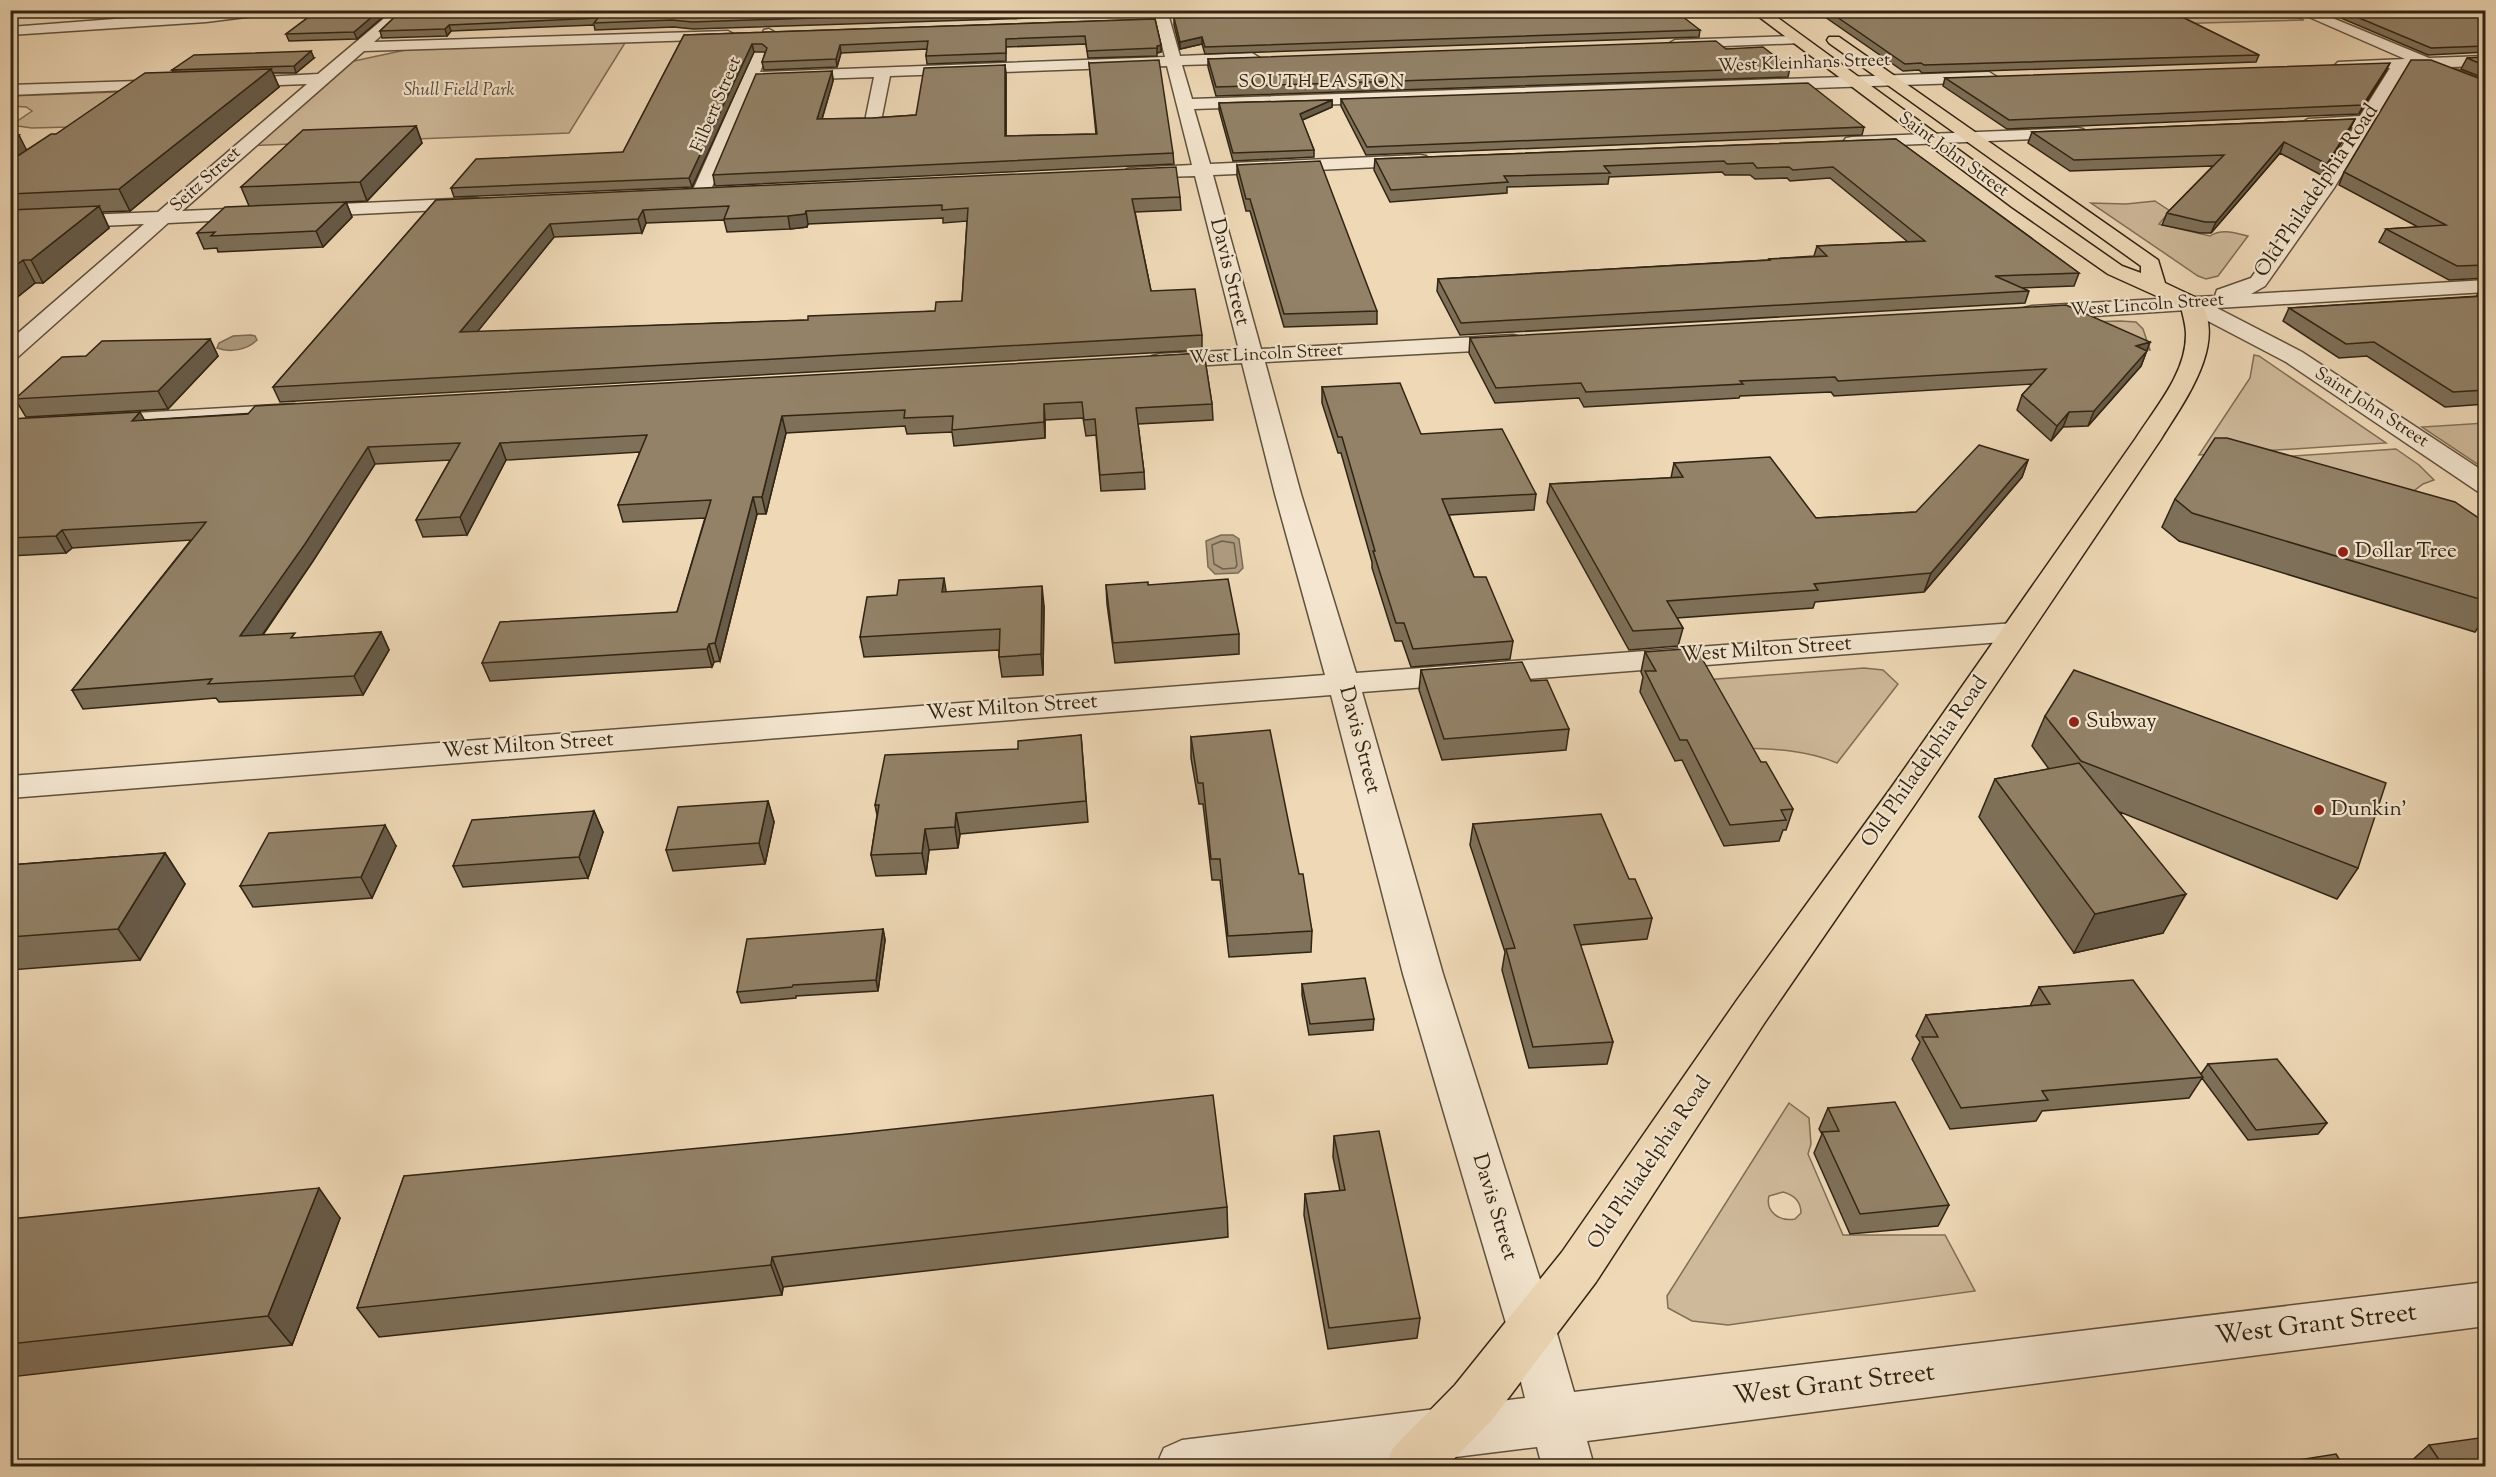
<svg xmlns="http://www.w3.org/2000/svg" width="2496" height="1477" font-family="'Sorts Mill Goudy',serif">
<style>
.green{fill:#ceb99a;stroke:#806e56;stroke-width:1.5;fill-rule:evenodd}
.water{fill:#ae9b7f;stroke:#7c6b54;stroke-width:1.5}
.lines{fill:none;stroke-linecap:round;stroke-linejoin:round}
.shore{stroke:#706049;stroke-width:1.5}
.minor-casing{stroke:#60513c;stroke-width:3}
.major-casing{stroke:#312413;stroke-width:3}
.minor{fill:#f4e6d0;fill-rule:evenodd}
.major{fill:#eed8b6;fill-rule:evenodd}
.wall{fill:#7e7059;stroke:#312413;stroke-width:1.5;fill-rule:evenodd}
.shaded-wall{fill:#675b49;stroke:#312413;stroke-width:1.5}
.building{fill:#938268;stroke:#312413;stroke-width:1.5;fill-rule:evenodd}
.poi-dot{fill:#8f2418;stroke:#f4e6d0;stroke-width:2}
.labels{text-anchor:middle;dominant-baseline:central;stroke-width:4.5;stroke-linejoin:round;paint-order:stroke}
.far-street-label{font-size:18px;fill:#312413;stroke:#f4e6d0}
.far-neighbourhood-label{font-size:18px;letter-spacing:1.5px;fill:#312413;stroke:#f4e6d0}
.far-park-label{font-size:18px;font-style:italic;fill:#584935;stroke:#f4e6d0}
.street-label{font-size:21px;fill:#312413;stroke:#f4e6d0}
.poi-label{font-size:21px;fill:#312413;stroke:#f4e6d0;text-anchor:start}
.near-street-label{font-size:26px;fill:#312413;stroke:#f4e6d0}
</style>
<rect width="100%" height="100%" fill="#eed8b6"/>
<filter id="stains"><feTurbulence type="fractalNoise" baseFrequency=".00333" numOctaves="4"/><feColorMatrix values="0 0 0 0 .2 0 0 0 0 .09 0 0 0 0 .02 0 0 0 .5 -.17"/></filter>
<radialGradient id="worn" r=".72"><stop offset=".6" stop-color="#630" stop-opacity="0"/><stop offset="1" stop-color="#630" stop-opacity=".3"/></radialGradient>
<!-- green -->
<path class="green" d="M2106,11H2280L2304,20L2134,25Z
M628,38L569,133L244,146L332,71L354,61L429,45Z
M142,91L70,127L32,128L18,126L16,122L32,111L26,107L11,106L10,96Z
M2155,201L2170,211L2159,224L2210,236C2222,228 2235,233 2248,236L2218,276L2206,279L2198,276L2091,203L2126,204Z
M2120,321L2136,322L2143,329L2150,350L2132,346L2091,322Z
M2254,355L2259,356L2386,443L2199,455L2250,378Z
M2485,423V469L2422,427Z
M2396,449L2419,465L2434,480L2423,484L2411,493L2204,462Z
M1864,668L1883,670L1898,684L1837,763C1807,750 1774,749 1742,748L1704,680Z
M1789,1103L1809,1118L1811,1144L1808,1154L1843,1235H1945L1975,1291L1728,1325L1692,1321L1668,1308L1667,1296ZM1783,1192C1794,1195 1801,1201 1801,1213L1795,1219C1780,1222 1765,1212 1769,1196Z"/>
<!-- water -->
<path class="water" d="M251,335L255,336L257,340C247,350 230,353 217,348L219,343L233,336Z
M1221,535H1233L1239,539L1243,568L1238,573L1215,574L1208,567L1206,541Z"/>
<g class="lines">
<!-- shore -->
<path class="shore" d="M1222,541L1234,543L1237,565L1235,568L1223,569L1214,564L1212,545Z"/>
<defs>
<path id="minor" d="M232,10H276L269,14L206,22L10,35V27Z
M394,10H410L374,42L728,31L735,35L728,39L364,51L182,211L476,198L483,200L485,204L483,208L168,223L18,357L10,359V340L144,224L10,230V218L158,212L307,84L231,87L223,82L225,79L318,74Z
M1153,10H1167L1180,56L1252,53L1260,58L1252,63L1182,65L1192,99L1989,72L1997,77L1989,82L1194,109L1210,164L1420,155L1426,156L1429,160L1426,164L1420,165L1213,175L1261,349L1513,335L1521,337L1524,342L1521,347L1513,349L1265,362L1301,494L1356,673L2014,623L2025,626L2029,632L2025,638L2014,641L1362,692L1443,974L1556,1330L1574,1392L2486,1282V1326L1587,1441L1594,1466H1542L1537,1447L1383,1466H1156L1164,1448L1182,1440L1525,1398L1508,1330L1403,974L1331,695L10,798V776L1325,675L1275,494L1242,363L1160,368L1152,366L1148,361L1152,356L1160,354L1239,350L1195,176L1133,178L1127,177L1124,173L1127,169L1133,168L1192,165L1167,66L890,76L881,121L873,126L865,121L874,77L756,81L710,192L708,196H694L692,192L764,30L769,29L776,33L760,72L1165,57Z
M2293,10H2313L2429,58L2486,56V66L2450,67L2486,81V92L2425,67L2406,68L2334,188L2265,286L2251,294L2486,280V292L2217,308L2302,352L2486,473V493L2477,491L2286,362L2187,310L2032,320L2024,318L2021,313L2024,308L2032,306L2215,296L2217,290L2251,278L2317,187L2354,127L2308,129L2300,124L2308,119L2360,116L2390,68L2343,70L2338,68L2335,65L2338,62L2405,59Z
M1796,36L1801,37L1803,40L1801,43L1675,48L1668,44L1675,40Z
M171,80L177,82L179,85L177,88L10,95V85Z
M2077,128L2083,129L2086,133L2083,137L1852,147L1846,146L1843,142L1846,138L1852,137Z
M294,404L303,406L306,411L303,416L10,434V420Z"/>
<path id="major" d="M1750,10H1767L2026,199L2122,266L2141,273V266L1829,43L1827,40L1829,37H1839L2158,260L2165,283L2199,299C2229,343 2183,403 2161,439L1915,804L1765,1022L1596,1282L1491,1421L1447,1466H1385L1393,1448L1455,1385L1562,1252L1737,1000L1891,788L2136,438C2156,407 2186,373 2186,335C2186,325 2183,316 2181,307L2108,274L2012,207Z"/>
</defs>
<!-- minor casing -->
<use href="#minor" class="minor-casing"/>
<!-- major casing -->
<use href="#major" class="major-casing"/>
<!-- minor -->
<use href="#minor" class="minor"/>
<!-- major -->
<use href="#major" class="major"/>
</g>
<!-- wall -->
<path class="wall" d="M318,10H391L357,39L289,41L286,34Z
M402,10H1153L1152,14L693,29L674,27L595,30L594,25L451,31L447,36L382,38L380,31Z
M1169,10H1230L1170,13Z
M1815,10H2168L2259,55L2256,62L1922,73L1919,70L1903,71Z
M2322,10H2486V52L2428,55Z
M1174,18L1700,30L1699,37L1205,54L1202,44L1180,49L1174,25Z
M1155,19L1161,45V52L1157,53V56L1088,58L1086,44L1006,47V61L927,64L926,56L927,49L841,53L837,67L764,70L762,62L765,53L764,52H754L692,187L454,197L451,188L623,152L684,35Z
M1726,49L1790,68L1788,77L1216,96L1208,67V59Z
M2486,57V79L2461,69L2467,58Z
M314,58L296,73H273L279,87L130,211L102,212L109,228L43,283H35L10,303V135L27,150L173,72L172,70Z
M1089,63L1173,153L1174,164L715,186L713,175L832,71L833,81L822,119L873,118L916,115L1005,65L1006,75V136L1096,134Z
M2386,71L2359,114L2007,129L1943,86L1945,78Z
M2486,81V278L2449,280L2379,242L2386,229L2418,227L2339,185L2344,172Z
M1341,99L1864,127L1862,135L1366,155L1341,106Z
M1332,100V107L1302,120L1314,150V157L1233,161L1219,110V103Z
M2355,119L2350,129L2321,175L2280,153L2211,233H2200L2162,225L2167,213L2213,166L2070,171L2028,143L2032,132Z
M416,126L422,143L367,201L346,202L352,217L323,247L218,252L217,248L204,249L197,233L249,206L241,187Z
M1896,139L2079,273L2074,286L2021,288L2029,291L2025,303L1460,335L1437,291L1438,279L1768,260L1769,259L1814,256L1817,246L1908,242L1830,178L1790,181L1787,178L1755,179L1750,175H1725L1722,172L1609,177L1608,184L1507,187V193L1390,202L1374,170L1375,159Z
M1237,165L1377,311V324L1284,327L1250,211H1246L1237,176Z
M1180,197L1181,210L1135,212L1151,291L1202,335V350L280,402L273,387L436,200ZM943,218V223L967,221L962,301L935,311L808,320L477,332L554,237L642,233L646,223L724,220L727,232L790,229L807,227L808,224Z
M2484,281H2486V404L2445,407L2367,356L2339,358L2283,321L2289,308L2479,296L2477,295Z
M1470,338L2150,342L2141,366L2088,426L2063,427L2051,441L2017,410L2022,395L2032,384L1834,396L1831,392L1740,396L1739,398L1584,407L1579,398L1495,403L1469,353Z
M210,339L218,356L168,409L26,417L15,399L86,356Z
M1204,353L1212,404L1213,420L1138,424L1144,472L1145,489L1101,491L1096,435L1086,436L1083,418L1045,420V438L954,446L952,432L907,434L905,426L786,433L766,514H757L720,661L714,662L712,667L490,681L482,663L677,612L705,518L623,522L618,505L640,452L506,460L467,535L423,537L416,520L450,460L375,464L313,561L263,635L297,638L381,632L389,650L363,695L219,702L216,698L83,709L72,690L191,540L72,548L66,553L10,556V419L144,420Z
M1322,387L1421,434L1536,494L1534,510L1449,515L1474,577L1513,641L1510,659L1411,667L1402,641H1395L1372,568V562L1341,453H1338L1322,403Z
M2028,460L2022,477L1924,592L1815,602L1813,608L1677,618L1683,628L1678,646L1629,650L1547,502L1550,484L1671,478L1674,463L1816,518L1916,512Z
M2175,499L2486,523V616L2475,632L2179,541L2162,527Z
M1106,585H1148L1239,634V654L1115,663L1107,604Z
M946,592L1044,606L1043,675L1002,677L999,657V650L864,657L860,637Z
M1645,652L1761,762L1793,809L1786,830H1783L1779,841L1724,846L1682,760L1675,761L1640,692L1643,677L1641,672Z
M1421,670L1531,681L1569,729L1566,750L1442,760L1419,690Z
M2045,716L2358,868L2337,899L2120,812L2163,933L2074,953L1979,817L1995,779L2049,769L2032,746Z
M1081,735L1088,822L960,834L958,848L929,850L926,874L876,876L871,855L877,815L875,805L1018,749Z
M1191,737L1299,874L1312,931L1311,952L1229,957L1220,880H1212L1203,804H1199L1191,758Z
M768,801L774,822L765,864L673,871L666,850Z
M594,811L603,832L588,878L463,887L453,866Z
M1473,824L1629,879L1652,918L1647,939L1580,945L1613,1042L1607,1064L1529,1068L1502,970L1505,952L1470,845Z
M396,846L372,898L253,907L240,886Z
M165,853L185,884L140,960L10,970V865Z
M883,929L885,940L878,991L796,996V998L741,1003L737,992Z
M1302,984L1374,1019L1373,1030L1309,1035L1302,995Z
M2039,987L2201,1074L2208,1064L2327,1123L2318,1134L2248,1140L2202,1078L2189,1098L2042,1111L2036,1121L1950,1129L1912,1059L1920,1042L1916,1036L1926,1015L2030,1006Z
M1828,1108L1949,1205L1938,1226L1850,1234L1814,1153L1822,1134L1819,1129Z
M1334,1136L1420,1318L1417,1338L1328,1349L1304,1215L1305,1194L1340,1191L1333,1157Z
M404,1176L1227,1207L1228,1237L783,1287L782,1295L379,1337L357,1308Z
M340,1218L292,1345L10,1377V1219Z
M2429,1445L2486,1467H2409L2408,1464Z"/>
<!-- shaded-wall -->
<path class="shaded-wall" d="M380,10H391L357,39L354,32Z
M449,25L451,31L447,36L445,29Z
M1202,37V44L1180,49V42Z
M752,44L754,52L692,187L689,178Z
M840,45L841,53L837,67L836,59Z
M1161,45V52L1157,53V46Z
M311,51L314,58L296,73L294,66Z
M2390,63L2386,71L2359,114L2363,105Z
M1005,65L1006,75V146L1005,136Z
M271,69L279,87L130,211L119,189Z
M832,71L833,81L819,129L817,119Z
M1332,100V107L1300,121V114Z
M2355,119L2350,129L2321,175L2327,164Z
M416,126L422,143L367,201L360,182Z
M19,135L29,155L10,169V141Z
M2284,142L2280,153L2211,233L2216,222Z
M346,202L352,217L323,247L316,231Z
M99,206L109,228L43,283L31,260Z
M643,210L646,223L642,233L638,219Z
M806,211L808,224L807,227L790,229L788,216Z
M550,224L554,237L465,347L460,332Z
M23,260L35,283L10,303V270Z
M210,339L218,356L168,409L158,391Z
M2150,342L2141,366L2088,426L2094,411L2136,346Z
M1044,404L1045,420V438L1044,422Z
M140,412L149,428L132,421Z
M2069,412L2063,427L2051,441L2057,426Z
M782,416L786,433L766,514L762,497Z
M500,443L506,460L467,535L460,517Z
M368,447L375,464L313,561L249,654L240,636Z
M2028,460L2022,477L1924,592L1931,573Z
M753,497L757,514L720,661L715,643Z
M62,530L72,548L66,553L56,536Z
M944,578L947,597L942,592Z
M1042,586L1044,606L1043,675L1041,654Z
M381,632L389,650L363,695L354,676Z
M709,644L714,662L712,667L707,649Z
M768,801L774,822L765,864L759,843Z
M594,811L603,832L588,878L579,857Z
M956,813L960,834L958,848L955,827Z
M385,825L396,846L372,898L361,877Z
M925,829L929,850L926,874L922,853Z
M165,853L185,884L140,960L118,929Z
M2186,894L2163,933L2074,953L2095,914Z
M883,929L885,940L878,991L876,980Z
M319,1188L340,1218L292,1345L268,1316Z
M772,1257L783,1287L782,1295L771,1265Z"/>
<!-- building -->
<path class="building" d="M318,10H380L354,32L286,34Z
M402,10H1049L692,22L672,20L594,23L598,18L449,25L445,29L380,31Z
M1411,10H1674L1700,30L1205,47L1202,37L1180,42L1174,18Z
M1827,10H2168L2259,55L1924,65L1921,63L1905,64Z
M2340,10H2486V46L2431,48Z
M1155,19L1161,45L1157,46V48L1087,51L1085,36L1006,39V53L926,56L928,41L840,45L836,59L762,62L767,48L762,44H752L689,178L451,188L476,159L623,152L684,35Z
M1716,41L1726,49L1763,47L1790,68L1216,87L1208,59Z
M311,51L294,66L172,70L194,55Z
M2486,57V66L2467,58Z
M1159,60L1173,153L713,175L756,74L832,71L817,119L873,118L916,115L924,68L1005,65V136L1097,134L1089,63Z
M2411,60H2431L2486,81V265L2457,266L2386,229L2446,225L2344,172Z
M2390,63L2363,105L2009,120L1945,78Z
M271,69L119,189L10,194V161L51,134H56L145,73Z
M1808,83L1864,127L1367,147L1341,99Z
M1332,100L1300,114L1314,150L1233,153L1219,103Z
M2355,119L2327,164L2284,142L2216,222H2205L2167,213L2224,155L2074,160L2032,132Z
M416,126L360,182L241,187L303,130Z
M10,135H19L10,141Z
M1896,139L2079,273L1995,276L2029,291L1461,323L1438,279L1770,260L1769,259L1827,256L1817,246L1925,241L1833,167L1793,170L1789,167L1757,168L1753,163L1727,164L1724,161L1604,166L1610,173L1504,176L1508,182L1391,190L1375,159Z
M1320,161L1377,311L1284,314L1250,199H1246L1237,165Z
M1176,167L1180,197L1132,199L1151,291L1195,289L1202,335L273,387L436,200ZM942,205V210L968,208L962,301L936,302L935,311L808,316V320L460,332L550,224L638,219L643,210L729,206L724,219L788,216L805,214L806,211Z
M346,202L316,231L211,236L215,232L197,233L225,207Z
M99,206L31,260H23L10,270V210Z
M2486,296V390L2453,392L2374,342L2346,344L2289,308Z
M2066,305L2150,342L2136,346L2147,351L2094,411L2069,412L2057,426L2022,395L2046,369L1838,381L1835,377L1740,381L1743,384L1586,392L1581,383L1496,388L1470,338Z
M210,339L158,391L15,399L62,357L86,356L102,341Z
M1204,353L1212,404L1136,408L1144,472L1100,475L1095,419L1084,420L1082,402L1044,404V422L952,430L953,416L904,418L905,410L782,416L762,497H753L715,643L709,644L707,649L482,663L500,622L677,612L711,500L618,505L647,435L500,443L460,517L416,520L460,443L368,447L305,544L240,636L295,633L291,638L381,632L354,676L208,684L212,679L72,690L206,522L62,530L56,536L10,538V419L140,412L132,421L248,414L255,406Z
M1400,383L1421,434L1502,429L1536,494L1442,499L1474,577H1486L1513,641L1413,649L1404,623H1396L1373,551H1375L1342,437H1338L1322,387Z
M2215,438H2227L2455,502L2486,523V601L2192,513L2175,499Z
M1979,445L2028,460L1931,573L1814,584L1818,590L1667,601L1683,628L1633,631L1550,484L1683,477L1674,463L1770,457L1816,518L1916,512Z
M944,578L942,592L1042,586L1041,654L999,657L1000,629L860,637L867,597L897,595L899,580Z
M1228,579L1239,634L1113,643L1106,585L1148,582V585Z
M1696,648L1761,762H1766L1793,809L1781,810L1786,820L1730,825L1687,740H1680L1645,671H1656L1645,652Z
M1522,662L1531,681L1547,680L1569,729L1444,739L1421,670Z
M2074,670L2386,783L2358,868L2081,761L2045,716Z
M1270,730L1299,874H1303L1312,931L1228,936L1220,859H1211L1203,783H1198L1191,737Z
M1081,735L1086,801L956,813L955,827L925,829L922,853L871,855L879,805H875L885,755L1018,749V741Z
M2079,763L2186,894L2095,914L1995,779Z
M768,801L759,843L666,850L678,807Z
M594,811L579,857L453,866L472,820Z
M1601,814L1629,879H1635L1652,918L1574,925L1613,1042L1533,1047L1506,949L1515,948L1473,824Z
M385,825L361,877L240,886L269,833Z
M165,853L118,929L10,937V865Z
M883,929L876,980L793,985L792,987L737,992L747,939Z
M1365,978L1374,1019L1310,1024L1302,984Z
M2133,980L2203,1077L2042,1091L2048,1100L1961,1108L1922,1037H1938L1926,1015L2050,1004L2039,987Z
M2277,1059L2327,1123L2256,1130L2208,1064Z
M1213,1095L1227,1207L772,1257L771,1265L357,1308L404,1176L848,1134Z
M1895,1102L1949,1205L1860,1214L1822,1132L1839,1131L1828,1108Z
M1379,1131L1420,1318L1329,1328L1305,1194L1345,1190L1334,1136Z
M319,1188L268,1316L10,1344V1219Z
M2486,1437V1467H2444L2429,1445Z
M2336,1454L2344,1467H2255Z"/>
<!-- markers -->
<g class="poi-dot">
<circle cx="2343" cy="552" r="6"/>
<circle cx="2074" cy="722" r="6"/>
<circle cx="2319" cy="810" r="6"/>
</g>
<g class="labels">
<!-- far-street labels -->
<g class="far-street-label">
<text transform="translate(1804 64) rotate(-2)">West Kleinhans Street</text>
<text transform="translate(717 105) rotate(-67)">Filbert Street</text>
<text transform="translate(1953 155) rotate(36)">Saint John Street</text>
<text transform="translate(206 180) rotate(-42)">Seitz Street</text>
<text transform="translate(2147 306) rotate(-4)">West Lincoln Street</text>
<text transform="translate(1266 355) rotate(-3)">West Lincoln Street</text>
<text transform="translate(2371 408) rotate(33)">Saint John Street</text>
</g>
<!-- far-neighbourhood labels -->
<g class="far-neighbourhood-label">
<text x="1322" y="83">SOUTH EASTON</text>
</g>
<!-- far-park labels -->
<g class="far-park-label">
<text x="459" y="91">Shull Field Park</text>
</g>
<!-- street labels -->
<g class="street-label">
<text transform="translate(2317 191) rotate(-56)">Old Philadelphia Road</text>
<text transform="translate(1229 272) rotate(76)">Davis Street</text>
<text transform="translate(1766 650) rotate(-4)">West Milton Street</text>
<text transform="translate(1012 708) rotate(-4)">West Milton Street</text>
<text transform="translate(1359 740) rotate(75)">Davis Street</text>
<text transform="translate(528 746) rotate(-4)">West Milton Street</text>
<text transform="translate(1925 762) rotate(-55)">Old Philadelphia Road</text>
<text transform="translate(1650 1163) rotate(-56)">Old Philadelphia Road</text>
<text transform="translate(1494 1207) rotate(73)">Davis Street</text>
</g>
<!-- poi labels -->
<g class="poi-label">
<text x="2355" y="552">Dollar Tree</text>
<text x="2086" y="722">Subway</text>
<text x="2331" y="810">Dunkin'</text>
</g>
<!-- near-street labels -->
<g class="near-street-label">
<text transform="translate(2316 1325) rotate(-7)">West Grant Street</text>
<text transform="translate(1834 1385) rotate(-7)">West Grant Street</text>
</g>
</g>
<!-- margin -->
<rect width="2496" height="1477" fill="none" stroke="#eed8b6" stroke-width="36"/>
<rect x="12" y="12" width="2472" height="1453" fill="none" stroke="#312413" stroke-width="3"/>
<rect x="18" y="18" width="2460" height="1441" fill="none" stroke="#312413" stroke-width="1.5"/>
<rect width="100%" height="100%" filter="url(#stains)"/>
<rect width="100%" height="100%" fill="url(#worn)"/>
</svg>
